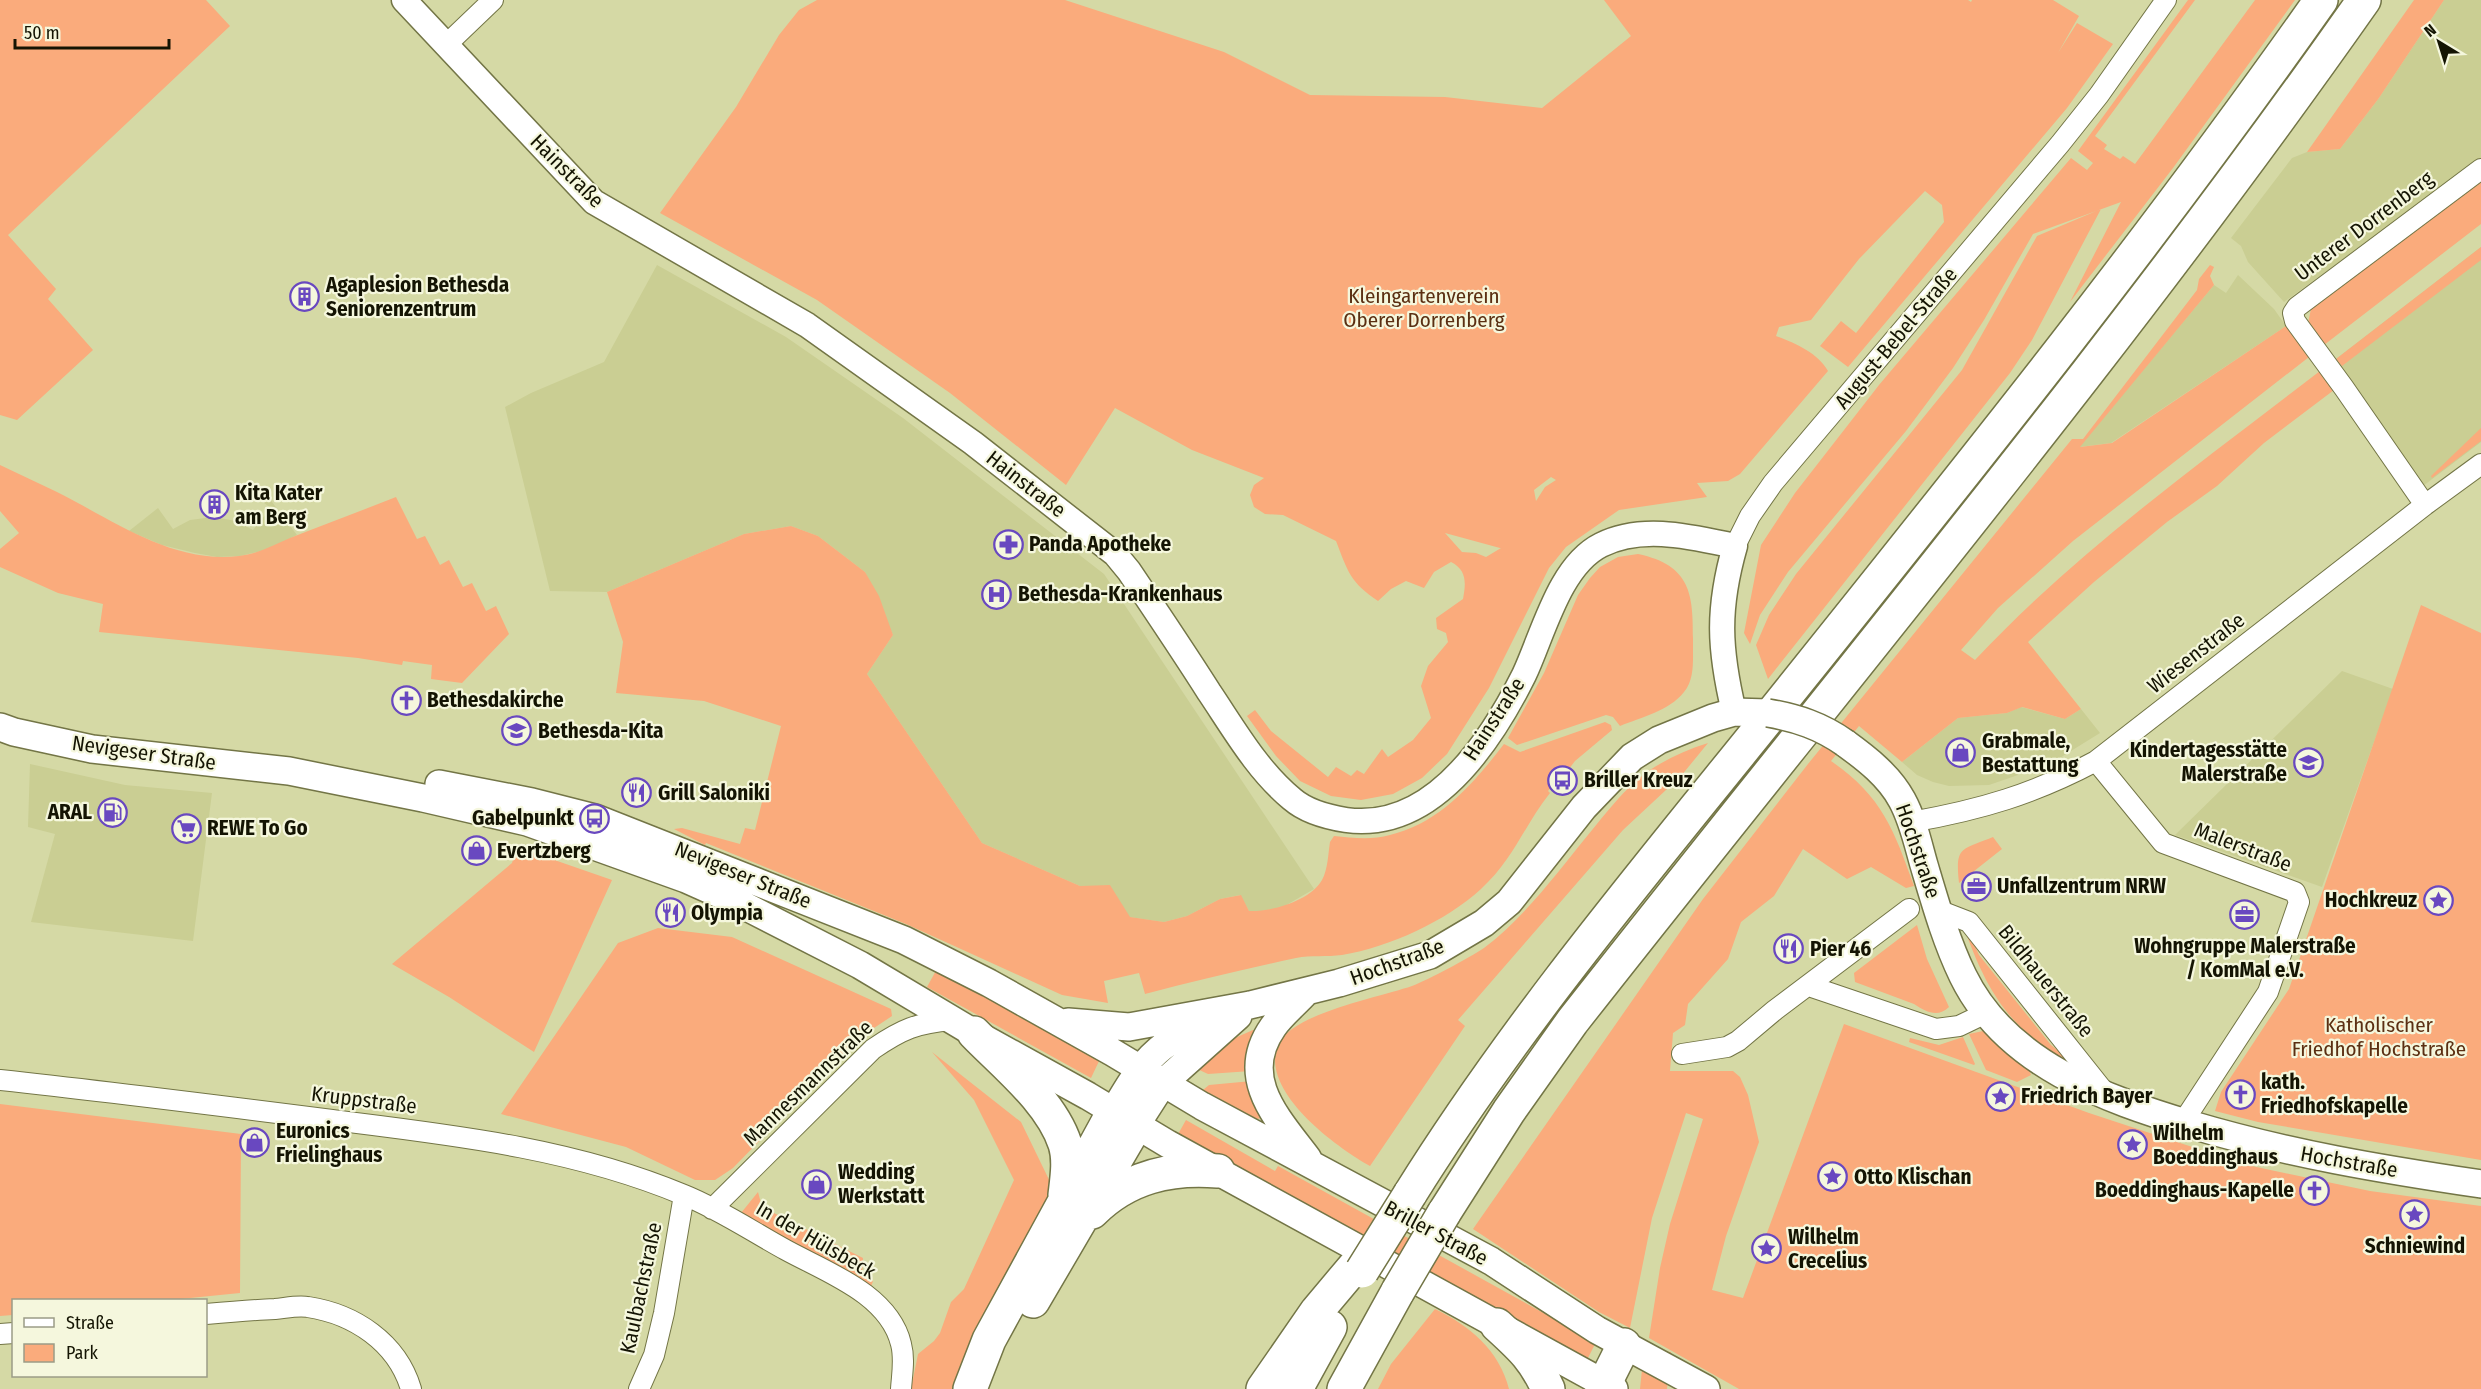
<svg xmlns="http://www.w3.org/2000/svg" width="2481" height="1389" font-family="'Fira Sans Condensed',sans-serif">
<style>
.built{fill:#cace93}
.green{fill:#faab7c;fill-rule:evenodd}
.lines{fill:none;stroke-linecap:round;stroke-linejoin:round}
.minor-casing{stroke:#737546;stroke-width:22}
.tertiary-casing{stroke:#737546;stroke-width:27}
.secondary-casing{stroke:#737546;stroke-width:30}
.motorway-casing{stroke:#737546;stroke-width:36}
.minor{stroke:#fff;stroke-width:20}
.tertiary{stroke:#fff;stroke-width:24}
.secondary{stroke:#fff;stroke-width:27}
.motorway{stroke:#fff;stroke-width:33}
.secondary-bridge-casing{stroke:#737546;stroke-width:30;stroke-linecap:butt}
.motorway-bridge-casing{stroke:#737546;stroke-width:36;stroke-linecap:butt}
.secondary-bridge{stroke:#fff;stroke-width:27}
.motorway-bridge{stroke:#fff;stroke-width:33}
.labels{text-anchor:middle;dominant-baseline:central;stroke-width:4.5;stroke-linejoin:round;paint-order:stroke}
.street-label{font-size:21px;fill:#141403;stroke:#f5f7dd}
.poi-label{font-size:21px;font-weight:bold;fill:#141403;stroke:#f5f7dd;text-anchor:start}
.park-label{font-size:21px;fill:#5b2f12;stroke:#f5f7dd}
</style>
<rect width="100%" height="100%" fill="#d5d9a5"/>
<!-- built -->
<path class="built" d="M2444,0H2481V158L2284,302L2248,262L2241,246L2231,238L2292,158L2307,152L2340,149L2379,98Z
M2481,247V442L2423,486L2336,359Z
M657,265L786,337L903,418L1104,574L1314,889L1283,907L1262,911H1249L1240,895L1220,899L1187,916L1164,922L1129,917L1109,886H1080L982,843L867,674L893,635L865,572L818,536L791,526L744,534L607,592L550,591L505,407L531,393L604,362Z
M2238,275L2274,309L2286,326L2111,443L2079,447L2214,285L2226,293Z
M269,498L297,535L266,550L240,556L217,557L195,553L162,545L129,531L158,508L173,529L190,520L213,517L236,521L253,530L271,508L264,503Z
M2342,671L2393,689L2322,887L2175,835Z
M2021,707L2065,719L2081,709L2100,733L2050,764L1989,785L1949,786L1933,782L1917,775L1902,762L1958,718L2007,713Z
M30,764L125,785L212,793L193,941L31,922L55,834L28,827Z"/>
<!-- green -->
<path class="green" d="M0,0H206L230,26L8,235L56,289L48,299L93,350L17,420L0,415Z
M817,0H1065L1224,52L1310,95L1445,97L1542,108L1631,36L1604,0H1968L1971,2L1972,0H2053L2079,16L2058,53L2077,23L2113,44L2067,108L1848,367L1820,346L1841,321L1856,333L1944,222L1942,205L1925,191L1859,259L1811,320L1779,327L1776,336C1795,343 1818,353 1828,371L1740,474L1728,481L1697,483L1707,497L1619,510L1566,547L1549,568L1489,688L1447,754L1422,778L1393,794L1361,800L1331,796L1300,781L1276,756L1247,716L1255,710L1271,731L1328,777L1336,767L1351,776L1357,770L1364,774L1382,749L1388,757L1413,740L1431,718L1421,686L1428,666L1448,642L1446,633L1437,629L1436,618L1463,599C1466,583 1467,570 1451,562L1434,572L1424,588L1406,581L1391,589L1378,601C1350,582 1348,572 1336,541L1283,515L1265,514L1254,507L1250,495L1254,485L1264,478L1192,450L1115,408L1066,485L950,393L817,300L660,213L736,107L779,35L799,10ZM1551,477L1556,480L1545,487L1536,501L1534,490ZM1445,533L1500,548H1501L1486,557L1476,553L1462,552Z
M2188,0H2195L2095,136L2107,145L2104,149L2120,159L2123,156L2135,164L2255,0H2295L2173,168L2070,302L2121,202L2033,234L1984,320L1953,368L1906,431L1788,572L1760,615L1750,644L1744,633L1761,545L1795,493L1879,385L2071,158L2087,170L2093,163L2078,151Z
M2414,0H2444L2379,98L2340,149L2307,152Z
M2481,179V224L2324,345L2308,323L2311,309Z
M2101,209L2032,340L2010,373L1768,679L1756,645L1769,615L1796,574L1962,370L2037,236Z
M2481,247V260L2342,366L2336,359Z
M2210,265L2214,267L2210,276L2214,285L2080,447L2112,443L2286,326L2309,357L2073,541L1998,608L1961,650L1975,660C2078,550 2201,463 2320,371L2334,390L2264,443L2217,486L2167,522L2094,582L2028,642L2081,709L2065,719L2022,707L2007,713L1958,718L1902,762L1859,726L1831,761C1882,796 1894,830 1914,886L1906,888L1871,867L1847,879L1803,849L1774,896L1741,922L1728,959L1688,1004L1685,1025L1673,1033L1670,1071H1733L1740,1077L1748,1095L1759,1142L1726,1236L1712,1290L1743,1298L1844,1024L2089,1113L2247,1165L2370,1191L2481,1206V1389H1739L1649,1338L1660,1268L1670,1224L1703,1119L1686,1113L1652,1218L1630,1328L1599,1312L1473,1229L1703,899L1808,764L2072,439H2083L2197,290L2199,279Z
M2481,428V441L2432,478L2431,476Z
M0,465C19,474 38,483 57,492C113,520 172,564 239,556C258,554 273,545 290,538C325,524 361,511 396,497L417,539L425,536L440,565L449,560L463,587L472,583L486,611L496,606L509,634L462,683L431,679L432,665L403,661L402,665L358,658L99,632L103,604L58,593L0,567V549L19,533L0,511Z
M791,526L818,536L865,572L879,596L893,635L867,674L982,843L1080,886L1110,885L1130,917L1164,922L1187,916L1220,899L1241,895L1249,911C1271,912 1310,901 1322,880C1328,869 1328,854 1330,842L1334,836C1353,838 1372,840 1390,835C1440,823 1474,783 1504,744L1520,752L1605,722L1611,725L1612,730L1575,761L1559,782L1556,781L1548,791L1550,793C1524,826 1513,860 1481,889C1446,921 1390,947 1342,955C1327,957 1311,955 1296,958C1246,969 1195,981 1145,994L1139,973L1104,981L1108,1003L1062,995L906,924L706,843L705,845L674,829L682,828L740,844L745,828L755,830L781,726L704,701L616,693L623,642L607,592L744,534Z
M1638,554C1695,566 1693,599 1693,648C1693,663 1694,680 1684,692C1669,711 1642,717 1620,726L1613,717L1606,715L1517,745L1508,738L1544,673L1578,595L1590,578L1600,567L1618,557Z
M2421,605L2481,633V1160L2258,1122L2215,1111L2221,1092L2289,989Z
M1708,743L1681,776L1623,830L1458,1020L1465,1026L1370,1166C1336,1147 1259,1091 1278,1045C1290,1014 1380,997 1412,986C1428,980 1469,958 1484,948C1525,917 1556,874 1588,835C1606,813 1624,789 1647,772C1666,759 1686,750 1708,743Z
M1993,837L2002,849L1959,883C1955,846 1961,850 1993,837Z
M517,847L612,880L534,1052L449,997L392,964L512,863Z
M1917,925L1927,959L1949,1007C1938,1018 1926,1012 1914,1004L1855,982L1854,973Z
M658,928L732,937L891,1009L892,1016L871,1030L851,1047L733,1168L715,1180H695L626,1147L501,1114L618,943Z
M1966,933H1969L1979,955L2051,1045L2070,1060L2071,1066C2013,1030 1989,997 1966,933Z
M938,967L1101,1057L1091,1078L927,987Z
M1253,1030L1259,1034L1251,1071L1208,1074L1195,1068L1228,1041Z
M1983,1031C1998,1036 2027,1060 2031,1075L2017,1082L1986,1070L1969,1034Z
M1963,1037L1975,1064L1974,1065L1909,1042L1910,1038L1939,1045Z
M932,1052L1021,1122L1054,1190L959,1389H911L918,1354L934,1341L940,1333L951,1302L964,1289L1014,1180L974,1100Z
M1252,1081L1262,1118L1257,1119L1203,1090L1209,1085Z
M0,1104L241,1134L240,1293L170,1300H14L13,1315L0,1316Z
M1186,1120L1275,1171L1278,1166L1596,1342L1586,1362L1177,1136Z
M758,1192L762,1207L863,1258L862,1274L873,1281L871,1287L754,1223L741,1213Z
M1435,1309C1470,1326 1499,1350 1509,1389H1378L1391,1364Z
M1644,1350L1671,1352L1667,1389H1640Z"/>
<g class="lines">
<defs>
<path id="minor" d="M446,45L493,0
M2425,505L2344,388L2295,321L2293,313L2297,307L2481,169
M1735,546L1750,516L1773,483L2060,144L2099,95L2166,0
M2096,761L2163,843L2295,892L2299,902L2268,992L2183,1122
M1911,822C1980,810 2034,794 2096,761L2425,505L2481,464
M1938,910L1969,922L2106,1094
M1809,986L1936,1029L1959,1026L1986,1013
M1682,1054L1727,1047L1738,1041L1775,1010L1909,909
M0,1080C111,1092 222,1106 332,1120C452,1135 572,1148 684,1195C719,1209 753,1232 786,1250C826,1272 889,1294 901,1344C905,1359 902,1374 901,1389
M712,1209L873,1049C902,1029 917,1023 952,1020
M206,1314C229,1312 252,1310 275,1309C286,1308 298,1305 308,1307C354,1314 397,1342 411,1389
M0,1334L14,1333
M639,1389L654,1355L664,1313L684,1195"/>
<path id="tertiary" d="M404,0L594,202L807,325L973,443L1115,554L1129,571C1156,611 1183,651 1209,692C1234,729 1257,770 1292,799C1307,812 1327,817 1346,820C1432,832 1491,741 1524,675C1543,635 1559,566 1601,545C1642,524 1692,537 1735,546C1717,609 1719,649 1734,712"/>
<path id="secondary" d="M0,727L14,732L92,749L289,771L423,798L527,822L686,879L733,900L860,965L974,1033L1088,1096L1168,1144L1614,1389
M1845,743C1867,759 1889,776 1902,800C1913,820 1918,844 1924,865C1935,902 1946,941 1963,976C2006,1064 2105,1099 2192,1125C2290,1154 2380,1169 2481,1184
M439,784L532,802L595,818L904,940L989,983L1112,1052L1202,1106L1491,1261L1597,1330L1706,1389
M1305,993C1295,1004 1282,1014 1273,1027C1237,1078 1278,1119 1308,1159
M1068,1022L1129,1027L1250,1005L1339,983L1430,955L1484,923L1509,902L1584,807L1632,757L1659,740L1713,718L1734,712L1768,713
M1114,1111C1143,1062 1154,1045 1207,1021
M1136,1125L1163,1083L1238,1016"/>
<path id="motorway" d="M974,1033C1005,1065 1051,1101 1065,1144C1070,1160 1067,1178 1065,1195
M1410,1194C1518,1021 1651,864 1778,706C1964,474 2150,243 2321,0
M1092,1212C1127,1177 1170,1167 1218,1171
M1444,1213L1509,1111L1572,1022C1838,683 2116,353 2364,0
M1033,1301L1136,1125
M1497,1325C1521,1347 1534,1358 1548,1389
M970,1389L989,1340L1114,1111
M1263,1389L1317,1311L1354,1267
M1296,1389L1330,1327
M1344,1389L1398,1291
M1602,1389L1624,1345"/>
</defs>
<!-- minor casing -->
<use href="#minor" class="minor-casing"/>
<!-- tertiary casing -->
<use href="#tertiary" class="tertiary-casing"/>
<!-- secondary casing -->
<use href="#secondary" class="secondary-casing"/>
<!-- motorway casing -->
<use href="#motorway" class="motorway-casing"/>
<!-- minor -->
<use href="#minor" class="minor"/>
<!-- tertiary -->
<use href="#tertiary" class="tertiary"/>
<!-- secondary -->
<use href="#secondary" class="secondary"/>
<!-- motorway -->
<use href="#motorway" class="motorway"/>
<defs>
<path id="secondary-bridge" d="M1768,713C1797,718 1821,726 1845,743"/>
<path id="motorway-bridge" d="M1362,1271L1410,1194
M1398,1291L1444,1213"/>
</defs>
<!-- secondary-bridge casing -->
<use href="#secondary-bridge" class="secondary-bridge-casing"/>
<!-- motorway-bridge casing -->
<use href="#motorway-bridge" class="motorway-bridge-casing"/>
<!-- secondary-bridge -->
<use href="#secondary-bridge" class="secondary-bridge"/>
<!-- motorway-bridge -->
<use href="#motorway-bridge" class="motorway-bridge"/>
</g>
<!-- icons -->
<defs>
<symbol id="building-ring" viewBox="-11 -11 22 22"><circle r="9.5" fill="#f5f7dd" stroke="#6948c0" stroke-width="1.5"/><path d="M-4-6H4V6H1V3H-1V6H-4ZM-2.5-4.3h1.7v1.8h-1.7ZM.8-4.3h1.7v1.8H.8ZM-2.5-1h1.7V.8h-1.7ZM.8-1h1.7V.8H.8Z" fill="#6948c0"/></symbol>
<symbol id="pharmacy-ring" viewBox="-11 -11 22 22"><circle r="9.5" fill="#f5f7dd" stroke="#6948c0" stroke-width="1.5"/><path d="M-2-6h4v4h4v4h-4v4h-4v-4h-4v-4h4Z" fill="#6948c0"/></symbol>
<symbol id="hospital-ring" viewBox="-11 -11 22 22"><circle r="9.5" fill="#f5f7dd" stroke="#6948c0" stroke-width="1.5"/><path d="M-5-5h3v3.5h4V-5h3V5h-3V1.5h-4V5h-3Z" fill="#6948c0"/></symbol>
<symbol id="church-ring" viewBox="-11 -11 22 22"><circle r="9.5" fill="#f5f7dd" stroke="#6948c0" stroke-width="1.5"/><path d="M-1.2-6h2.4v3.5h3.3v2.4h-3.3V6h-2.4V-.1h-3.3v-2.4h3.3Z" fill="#6948c0"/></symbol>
<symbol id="school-ring" viewBox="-11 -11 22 22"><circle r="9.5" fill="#f5f7dd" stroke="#6948c0" stroke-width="1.5"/><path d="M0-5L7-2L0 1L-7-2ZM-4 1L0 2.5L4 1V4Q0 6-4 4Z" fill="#6948c0"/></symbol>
<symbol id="shop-ring" viewBox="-11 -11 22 22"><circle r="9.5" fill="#f5f7dd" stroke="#6948c0" stroke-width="1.5"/><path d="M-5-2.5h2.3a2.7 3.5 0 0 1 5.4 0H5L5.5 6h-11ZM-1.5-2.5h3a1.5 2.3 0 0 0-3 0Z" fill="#6948c0"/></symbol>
<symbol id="bus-ring" viewBox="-11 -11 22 22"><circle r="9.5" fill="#f5f7dd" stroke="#6948c0" stroke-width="1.5"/><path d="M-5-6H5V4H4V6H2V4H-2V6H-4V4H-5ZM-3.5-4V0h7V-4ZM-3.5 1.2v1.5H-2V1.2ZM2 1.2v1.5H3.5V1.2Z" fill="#6948c0"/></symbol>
<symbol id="restaurant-ring" viewBox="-11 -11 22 22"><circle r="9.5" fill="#f5f7dd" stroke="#6948c0" stroke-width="1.5"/><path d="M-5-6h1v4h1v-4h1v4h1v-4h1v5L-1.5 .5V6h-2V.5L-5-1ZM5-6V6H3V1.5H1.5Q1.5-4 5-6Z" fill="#6948c0"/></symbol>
<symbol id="fuel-ring" viewBox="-11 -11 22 22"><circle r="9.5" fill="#f5f7dd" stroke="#6948c0" stroke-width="1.5"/><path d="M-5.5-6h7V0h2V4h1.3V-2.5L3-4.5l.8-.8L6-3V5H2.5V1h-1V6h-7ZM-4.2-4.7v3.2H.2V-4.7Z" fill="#6948c0"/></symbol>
<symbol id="supermarket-ring" viewBox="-11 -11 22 22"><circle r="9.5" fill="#f5f7dd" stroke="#6948c0" stroke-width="1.5"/><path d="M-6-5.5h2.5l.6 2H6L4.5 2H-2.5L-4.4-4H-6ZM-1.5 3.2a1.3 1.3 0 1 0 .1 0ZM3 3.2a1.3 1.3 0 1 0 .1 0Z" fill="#6948c0"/></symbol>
<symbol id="office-ring" viewBox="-11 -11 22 22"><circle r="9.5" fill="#f5f7dd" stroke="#6948c0" stroke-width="1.5"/><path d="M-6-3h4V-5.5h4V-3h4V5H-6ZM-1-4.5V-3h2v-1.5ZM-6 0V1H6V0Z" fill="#6948c0"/></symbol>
<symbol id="sight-ring" viewBox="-11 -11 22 22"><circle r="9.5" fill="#f5f7dd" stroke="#6948c0" stroke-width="1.5"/><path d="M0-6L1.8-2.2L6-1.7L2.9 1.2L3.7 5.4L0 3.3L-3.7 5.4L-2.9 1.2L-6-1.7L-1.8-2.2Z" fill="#6948c0"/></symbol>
</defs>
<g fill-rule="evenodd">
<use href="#building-ring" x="288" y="280" width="33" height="33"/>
<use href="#building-ring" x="198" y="488" width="33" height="33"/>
<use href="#pharmacy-ring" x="992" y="528" width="33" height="33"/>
<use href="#hospital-ring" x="980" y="578" width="33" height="33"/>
<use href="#church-ring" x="390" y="684" width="33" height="33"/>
<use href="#school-ring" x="500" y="714" width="33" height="33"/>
<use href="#shop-ring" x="1944" y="736" width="33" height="33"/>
<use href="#school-ring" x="2292" y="746" width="33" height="33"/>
<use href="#bus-ring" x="1546" y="764" width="33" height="33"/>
<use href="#restaurant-ring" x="620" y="776" width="33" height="33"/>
<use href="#fuel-ring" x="96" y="796" width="33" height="33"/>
<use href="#bus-ring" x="578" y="802" width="33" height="33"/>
<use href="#supermarket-ring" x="170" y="812" width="33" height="33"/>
<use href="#shop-ring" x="460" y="834" width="33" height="33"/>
<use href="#office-ring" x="1960" y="870" width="33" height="33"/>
<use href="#sight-ring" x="2422" y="884" width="33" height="33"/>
<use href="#restaurant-ring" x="654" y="896" width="33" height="33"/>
<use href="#office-ring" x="2228" y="898" width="33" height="33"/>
<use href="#restaurant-ring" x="1772" y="932" width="33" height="33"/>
<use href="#church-ring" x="2224" y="1078" width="33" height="33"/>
<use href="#sight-ring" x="1984" y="1080" width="33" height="33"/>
<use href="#shop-ring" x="238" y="1126" width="33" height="33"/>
<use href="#sight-ring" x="2116" y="1128" width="33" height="33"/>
<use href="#sight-ring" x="1816" y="1160" width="33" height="33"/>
<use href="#shop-ring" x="800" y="1168" width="33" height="33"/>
<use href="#church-ring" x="2298" y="1174" width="33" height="33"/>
<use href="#sight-ring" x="2398" y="1198" width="33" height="33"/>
<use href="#sight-ring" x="1750" y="1232" width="33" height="33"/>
</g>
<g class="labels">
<!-- street labels -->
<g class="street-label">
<text transform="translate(567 171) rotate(45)">Hainstraße</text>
<text transform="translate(2364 226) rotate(-37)">Unterer Dorrenberg</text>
<text transform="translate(1896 338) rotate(-50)">August-Bebel-Straße</text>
<text transform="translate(1026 484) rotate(38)">Hainstraße</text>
<text transform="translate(2196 653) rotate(-38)">Wiesenstraße</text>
<text transform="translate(1494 719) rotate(-57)">Hainstraße</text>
<text transform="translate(144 753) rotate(8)">Nevigeser Straße</text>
<text transform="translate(2243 847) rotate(21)">Malerstraße</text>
<text transform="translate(1918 851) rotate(71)">Hochstraße</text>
<text transform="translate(743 875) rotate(22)">Nevigeser Straße</text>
<text transform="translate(1397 962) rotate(-20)">Hochstraße</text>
<text transform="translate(2046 981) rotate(51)">Bildhauerstraße</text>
<text transform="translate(808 1083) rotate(-44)">Mannesmannstraße</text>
<text transform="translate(364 1100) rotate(7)">Kruppstraße</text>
<text transform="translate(2349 1162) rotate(10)">Hochstraße</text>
<text transform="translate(1436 1233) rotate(28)">Briller Straße</text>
<text transform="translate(816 1240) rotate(30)">In der Hülsbeck</text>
<text transform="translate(641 1288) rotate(-78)">Kaulbachstraße</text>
</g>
<!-- poi labels -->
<g class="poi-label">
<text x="326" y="285">Agaplesion Bethesda<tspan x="326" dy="24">Seniorenzentrum</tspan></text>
<text x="235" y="493">Kita Kater<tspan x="235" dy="24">am Berg</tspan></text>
<text x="1029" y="544">Panda Apotheke</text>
<text x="1018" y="594">Bethesda-Krankenhaus</text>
<text x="427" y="700">Bethesdakirche</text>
<text x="538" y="731">Bethesda-Kita</text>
<text x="1982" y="741">Grabmale,<tspan x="1982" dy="24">Bestattung</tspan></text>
<text x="2287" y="750" text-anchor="end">Kindertagesstätte<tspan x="2287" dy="24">Malerstraße</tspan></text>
<text x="1584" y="780">Briller Kreuz</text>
<text x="658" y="793">Grill Saloniki</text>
<text x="92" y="812" text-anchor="end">ARAL</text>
<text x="574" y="818" text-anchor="end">Gabelpunkt</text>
<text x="207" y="828">REWE To Go</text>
<text x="497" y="851">Evertzberg</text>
<text x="1997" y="886">Unfallzentrum NRW</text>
<text x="2417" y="900" text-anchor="end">Hochkreuz</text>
<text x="691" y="913">Olympia</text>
<text x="2245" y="946" text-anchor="middle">Wohngruppe Malerstraße<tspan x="2245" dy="24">/ KomMal e.V.</tspan></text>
<text x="1810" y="949">Pier 46</text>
<text x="2261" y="1082">kath.<tspan x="2261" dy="24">Friedhofskapelle</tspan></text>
<text x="2021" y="1096">Friedrich Bayer</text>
<text x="276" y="1131">Euronics<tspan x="276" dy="24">Frielinghaus</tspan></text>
<text x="2153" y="1133">Wilhelm<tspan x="2153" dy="24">Boeddinghaus</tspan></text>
<text x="838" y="1172">Wedding<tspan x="838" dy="24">Werkstatt</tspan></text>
<text x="1854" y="1177">Otto Klischan</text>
<text x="2294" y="1190" text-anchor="end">Boeddinghaus-Kapelle</text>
<text x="1788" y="1237">Wilhelm<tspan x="1788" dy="24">Crecelius</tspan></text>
<text x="2415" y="1246" text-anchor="middle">Schniewind</text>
</g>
<!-- park labels -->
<g class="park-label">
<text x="1424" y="296">Kleingartenverein<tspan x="1424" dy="24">Oberer Dorrenberg</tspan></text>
<text x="2379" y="1025">Katholischer<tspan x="2379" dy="24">Friedhof Hochstraße</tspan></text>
</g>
</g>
<!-- legend -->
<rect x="12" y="1299" width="195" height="78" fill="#f5f7dd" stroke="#9b9c86" stroke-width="1.5"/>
<rect x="24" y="1318" width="30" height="9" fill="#ffffff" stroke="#9b9c86" stroke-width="1.5"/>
<text x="66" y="1329" font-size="18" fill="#141403">Straße</text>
<rect x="24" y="1344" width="30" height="18" fill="#faab7c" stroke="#9b9c86" stroke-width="1.5"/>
<text x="66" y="1359" font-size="18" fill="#141403">Park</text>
<!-- north arrow -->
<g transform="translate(2439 42) rotate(322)" stroke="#f5f7dd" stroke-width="4.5" paint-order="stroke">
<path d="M0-4.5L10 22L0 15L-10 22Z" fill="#141403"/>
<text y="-9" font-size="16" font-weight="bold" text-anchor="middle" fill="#141403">N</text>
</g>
<!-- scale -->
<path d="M15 39v9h154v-9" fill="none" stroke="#141403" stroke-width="3"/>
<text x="24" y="39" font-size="18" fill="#141403" stroke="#f5f7dd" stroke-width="4.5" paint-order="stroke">50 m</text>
</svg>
